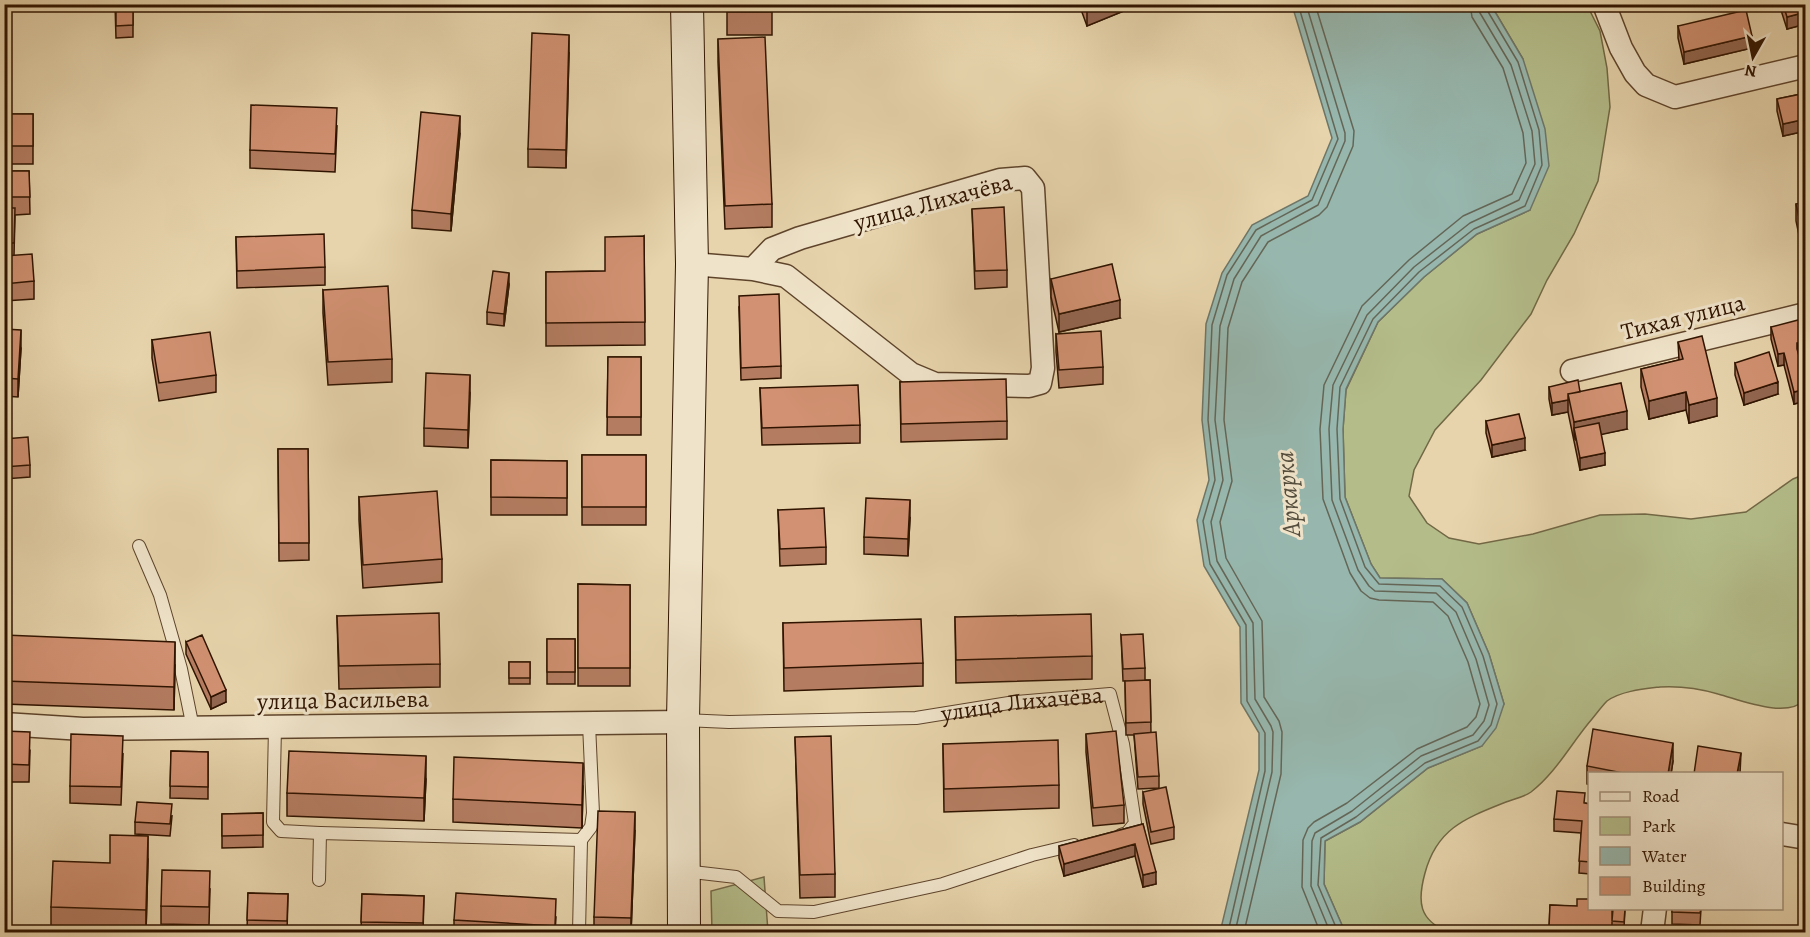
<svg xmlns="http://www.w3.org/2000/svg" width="1810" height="937" font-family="Alegreya,serif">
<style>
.green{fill:#b4bd8a;stroke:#726845;stroke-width:1.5}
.water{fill:#97b7ae;stroke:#6e7668;stroke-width:1.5}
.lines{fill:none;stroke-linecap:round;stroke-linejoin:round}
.shore{stroke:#646657;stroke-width:1.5}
.lane-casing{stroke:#5e442b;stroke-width:14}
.street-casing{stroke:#5e442b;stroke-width:25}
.secondary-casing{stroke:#301400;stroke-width:34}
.lane{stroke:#efe3c9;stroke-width:12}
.street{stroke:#efe3c9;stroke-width:22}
.secondary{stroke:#efe3c9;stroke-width:32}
.wall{fill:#b47d62;stroke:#301400;stroke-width:1.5}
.shaded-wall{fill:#926650;stroke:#301400;stroke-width:1.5}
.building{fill:#d19172;stroke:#301400;stroke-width:1.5}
.labels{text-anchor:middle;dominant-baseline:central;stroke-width:6;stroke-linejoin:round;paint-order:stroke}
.street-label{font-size:24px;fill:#301400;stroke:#efe3c9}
.water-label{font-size:26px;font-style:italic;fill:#544d3d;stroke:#efe3c9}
</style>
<rect width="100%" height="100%" fill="#e7d4ac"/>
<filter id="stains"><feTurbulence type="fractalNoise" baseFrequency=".00333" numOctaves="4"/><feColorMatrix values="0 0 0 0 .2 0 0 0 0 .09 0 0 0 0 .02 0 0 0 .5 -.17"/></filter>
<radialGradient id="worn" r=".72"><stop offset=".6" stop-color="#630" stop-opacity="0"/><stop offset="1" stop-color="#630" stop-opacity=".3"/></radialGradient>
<!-- green -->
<path class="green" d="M1491,5H1587L1600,31L1607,68L1610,107L1598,181L1574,234L1547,280L1531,314L1481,380L1435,430L1414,470L1409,496L1427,523L1449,538L1479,544L1533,534L1600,515L1645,514L1691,519L1746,512L1793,479L1805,474V700C1786,719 1741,700 1718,694C1701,689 1678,686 1660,687C1643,689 1621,691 1607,701C1602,706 1597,713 1592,719C1572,742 1556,773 1531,792C1524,797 1514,799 1506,802C1466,818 1437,828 1425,873C1417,902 1419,920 1448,932H1345L1324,884L1325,841L1360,822L1428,768L1482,746L1504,704L1489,654L1467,603L1442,579L1380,578L1371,564L1345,497L1343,429L1346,390L1378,322L1424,277L1477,234L1530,210L1523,59Z
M764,877L768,932H712L711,891Z"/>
<!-- water -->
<path class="water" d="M1292,5H1491L1523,59L1545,129L1549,166L1530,210L1477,234L1424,277L1378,322L1346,389L1343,429L1345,497L1371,564L1380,578L1442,579L1467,603L1489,654L1504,704L1496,728L1482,746L1428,768L1360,822L1325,841L1324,884L1345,932H1222V924L1259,770V733L1241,703L1240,627L1204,566L1197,520L1209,480L1202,420L1206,324L1222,273L1252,225L1308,196L1332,138Z"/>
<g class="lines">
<!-- shore -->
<path class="shore" d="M1228,932L1265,771V733L1247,701L1246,625L1210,564L1203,521L1215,480L1208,420L1212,325L1227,275L1256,230L1312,200L1338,139L1298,4
M1235,932L1272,772L1273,732L1271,726L1255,699L1253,623L1217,561L1211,522L1223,480L1215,420L1220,326L1234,279L1261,236L1318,205L1345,141V133L1306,4
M1244,932L1281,774L1282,732L1279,721L1264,697L1262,621L1226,558L1220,522L1232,481L1224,420L1228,328L1242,282L1268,242L1319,215L1327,207L1353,146L1354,131L1315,4
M1320,932L1302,887L1303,840L1308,828L1314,822L1347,803L1417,749L1467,727L1476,717L1480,704L1468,662L1448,616L1433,602L1379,600L1370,598L1361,591L1350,573L1323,499L1320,429L1324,385L1362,306L1409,260L1463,216L1512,194L1526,163L1523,133L1503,68L1472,17L1470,4
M1330,932L1311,886L1312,841L1315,833L1352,811L1421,756L1473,735L1484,721L1489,705L1476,659L1456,612L1436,593L1375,591L1369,586L1358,570L1332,500L1329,429L1333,385L1367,315L1414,267L1470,223L1519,200L1535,164L1532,131L1511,65L1480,13L1479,4
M1338,932L1318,885L1321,838L1356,817L1425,763L1478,741L1491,725L1497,704L1483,656L1462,607L1440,586L1379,584L1365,567L1340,499L1337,429L1340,387L1373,319L1419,272L1474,229L1525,206L1542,165L1539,130L1518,62L1487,10L1486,4"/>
<defs>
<g id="lane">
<path d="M139,546L160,595L181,669L193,728"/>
<path id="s1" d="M684,720L729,722L916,718L1015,702L1110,694L1123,744L1135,823L1127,833L1121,835"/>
<path d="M275,727L273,822L281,831L320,833"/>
<path d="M684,871L736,877L778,911L814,912L943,884L1032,855L1074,845"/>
<path d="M319,880L320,833L581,840L591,827L593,813L589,724"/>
<path d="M579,932L581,840"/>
</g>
<path id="street" d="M1604,4L1621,48L1635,73L1646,85L1675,97L1806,66
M692,264L753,269L786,276L911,374L935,384L1029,386L1040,383L1043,368L1033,188L1025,178L1000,180L800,238L772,249L753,269
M1572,371L1806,314
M4,724L83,729L683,722
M1782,834L1806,838
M1652,932L1655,908"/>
<path id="secondary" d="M684,932L683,720L692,264L687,4"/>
</defs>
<!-- lane casing -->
<use href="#lane" class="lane-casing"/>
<!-- street casing -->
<use href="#street" class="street-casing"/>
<!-- secondary casing -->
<use href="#secondary" class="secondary-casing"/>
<!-- lane -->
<use href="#lane" class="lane"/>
<!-- street -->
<use href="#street" class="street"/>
<!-- secondary -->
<use href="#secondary" class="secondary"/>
</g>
<!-- wall -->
<path class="wall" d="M115,4H133V37L116,38Z
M727,4H772V35H727Z
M1079,4H1136V6L1087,26Z
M1779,4H1806V24L1787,29Z
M1678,26L1752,48L1684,64L1678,38Z
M718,39L772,204V227L725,229L718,62Z
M569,52L566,168L528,167V149Z
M1806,93V131L1783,136L1777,111V99Z
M4,114H33V164H4Z
M337,126L335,172L250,168V150Z
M460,133L451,231L412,228V210Z
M4,171H29L30,214L15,215L14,256L34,281V299L4,301Z
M1806,202V259H1804L1796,221V204Z
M972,209L1007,270V287L975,289Z
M644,236L645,345L546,346V272L605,271Z
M236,237L325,267V285L237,288Z
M1051,279L1120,318L1059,332L1051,297Z
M509,285L504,326L487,324V312Z
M323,290L392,359V382L328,385L323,313Z
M739,308L781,366V378L741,380Z
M1771,327L1806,331V401L1794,404L1784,365L1778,366L1771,339Z
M4,329L21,348L18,397L4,396Z
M1056,334L1103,367V384L1059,388L1056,352Z
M152,340L216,375V392L159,401L152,358Z
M1678,342L1717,416L1689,423L1686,410L1649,419L1641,387V369L1679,360Z
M608,357H641V435H607Z
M1735,363L1778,394L1744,405L1735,375Z
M900,382L1007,421V439L901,442Z
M1549,387L1580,392L1627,429L1601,434L1605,465L1580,470L1568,412L1552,415L1549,399Z
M760,388L860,425V443L762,445Z
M470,393L468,448L424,446V428Z
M1486,421L1525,450L1492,457L1486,433Z
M4,439L30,465V477L4,479Z
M278,449H308L309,560L279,561Z
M582,455H646V525H582Z
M491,460L567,461V515H491Z
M359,497L442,559V582L363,588L359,520Z
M778,510L826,547V564L780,566Z
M910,518L908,556L864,554V537Z
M578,584L630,585V686H578Z
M337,616L440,664V687L339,689Z
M955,617L1092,656V679L956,683Z
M783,623L923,663V686L784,691Z
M4,635L175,665L174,710L4,704Z
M1121,635L1145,668V680H1150L1151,733L1159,776V788L1138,789L1134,735H1126L1125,681H1123Z
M547,639H575V684H547Z
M186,642L226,702L211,709L186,654Z
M509,662H530V684H509Z
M4,731L30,750L29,782H4Z
M1086,734L1124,805V823L1093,826L1086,752Z
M795,737L835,874V897L800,898Z
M943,744L1059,785V808L944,812Z
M171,751L208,752V799L170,798Z
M123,754L121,805L70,803V786Z
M1673,761L1671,774H1590V785L1587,784V766Z
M426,779L424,821L287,816V793Z
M583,786L582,828L453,822V799Z
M1143,792L1174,827V839L1151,844L1143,804Z
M1585,803L1590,804V874L1579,873L1581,833L1554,831V819Z
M263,813V847L222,848V814Z
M172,816L170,836L135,834V822Z
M1143,824L1156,884L1143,887L1135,856L1064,876L1059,858V846Z
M635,830L631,933H594V917Z
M148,859L146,933L51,930V907L110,863Z
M210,889L209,925L161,924V906Z
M248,893L288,894L287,933L247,932Z
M362,894L424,896L423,933H361Z
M1550,905L1625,909L1624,928L1612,927V933H1549Z
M1672,909H1701L1700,925L1672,924Z
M556,917L555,933H454V920Z"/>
<!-- shaded-wall -->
<path class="shaded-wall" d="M1087,4H1136V6L1087,26Z
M1806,12V24L1787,29V17Z
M569,35V52L566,168V150Z
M1752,36V48L1684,64V52Z
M460,116V133L451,231V214Z
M1806,119V131L1783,136V124Z
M1804,241H1806V259H1804Z
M509,273V285L504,326V314Z
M1120,300V318L1059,332V314Z
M21,330V348L18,397V379Z
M1784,353V365L1778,366V354Z
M470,375V393L468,448V430Z
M1778,382V394L1744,405V393Z
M1806,389V401L1794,404V392Z
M1686,392V410L1649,419V401Z
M1717,398V416L1689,423V405Z
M1568,400V412L1552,415V403Z
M1627,411V429L1576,440L1574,428V440V422Z
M1525,438V450L1492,457V445Z
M1605,453V465L1580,470V458Z
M910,500V518L908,556V539Z
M175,642V665L174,710V687Z
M226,690V702L211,709V697Z
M1673,743V761L1671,774H1668Z
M1741,753L1740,774H1737Z
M426,756V779L424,821V798Z
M583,763V786L582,828V805Z
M635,812V830L631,933V918Z
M148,836V859L146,933V910Z
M1135,844V856L1064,876V864Z
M1156,872V884L1143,887V875Z"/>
<!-- building -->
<path class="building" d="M116,4H133V25L116,26Z
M727,4H772V12H727Z
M1783,4H1806V12L1787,17Z
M1746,10L1752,36L1684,52L1678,26Z
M532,33L569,35L566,150L528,149Z
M765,37L772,204L725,206L718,39Z
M1806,93V119L1783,124L1777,99Z
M251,105L337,108L335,154L250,150Z
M421,112L460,116L451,214L412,210Z
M4,114H33V146H4Z
M4,171H29L30,197H4Z
M1806,202V241H1804L1796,204Z
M1004,207L1007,270L975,271L972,209Z
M4,208H15L14,243H4Z
M324,234L325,267L237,271L236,237Z
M644,236L645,322L546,323V272L605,271V237Z
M32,254L34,281L4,284V256Z
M1112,264L1120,300L1059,314L1051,279Z
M493,271L509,273L504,314L487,312Z
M388,286L392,359L328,362L323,290Z
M779,294L781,366L741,368L739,296Z
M1802,319L1806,331V341L1797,343V349L1806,380V389L1794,392L1784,353L1778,354L1771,327Z
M4,329L21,330L18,379L4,378Z
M1101,331L1103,367L1059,370L1056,334Z
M210,332L216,375L159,383L152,340Z
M1702,336L1717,398L1689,405L1686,392L1649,401L1641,369L1683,359L1678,342Z
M1806,341V374L1797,343Z
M1769,352L1778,382L1744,393L1735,363Z
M608,357H641V417H607Z
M426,373L470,375L468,430L424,428Z
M1006,379L1007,421L901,424L900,382Z
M1578,380L1580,392L1568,394V400L1552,403L1549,387Z
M1621,383L1627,411L1574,422L1568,394Z
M858,385L860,425L762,428L760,388Z
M1519,414L1525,438L1492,445L1486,421Z
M1599,423L1605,453L1580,458L1574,428Z
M28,437L30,465L4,467V439Z
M278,449H308L309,543H279Z
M582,455H646V507H582Z
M491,460L567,461V498L491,497Z
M437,491L442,559L363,565L359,497Z
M866,498L910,500L908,539L864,537Z
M824,508L826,547L780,549L778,510Z
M578,584L630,585V668H578Z
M439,613L440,664L339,666L337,616Z
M1091,614L1092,656L956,660L955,617Z
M921,619L923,663L784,668L783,623Z
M1143,634L1145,668L1123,669L1121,635Z
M4,635L175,642L174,687L4,681Z
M202,635L226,690L211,697L186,642Z
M547,639H575V672H547Z
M509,662H530V678H509Z
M1150,680L1151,722L1126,723L1125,681Z
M1593,729L1673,743L1668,774H1628L1587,766Z
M4,731L30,732L29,765L4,764Z
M1116,731L1124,805L1093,808L1086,734Z
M1156,732L1159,776L1138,777L1134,734Z
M71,734L123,736L121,787L70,786Z
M831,736L835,874L800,875L795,737Z
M1058,740L1059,785L944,789L943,744Z
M1698,746L1741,753L1737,774H1694Z
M171,751L208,752V787L170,786Z
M289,751L426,756L424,798L287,793Z
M454,757L583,763L582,805L453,799Z
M1166,787L1174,827L1151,832L1143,792Z
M1557,791L1585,793L1584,803L1590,804V862L1579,861L1582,821L1554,819Z
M137,802L172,804L170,824L135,822Z
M598,811L635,812L631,918L594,917Z
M263,813V835L222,836V814Z
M1143,824L1156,872L1143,875L1135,844L1064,864L1059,846Z
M110,835L148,836L146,910L51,907L53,861L110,863Z
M162,870L210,871L209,907L161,906Z
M248,893L288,894L287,921L247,920Z
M456,893L556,899L555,926L454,920Z
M362,894L424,896L423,923L361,922Z
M1577,899H1590V909H1612V933H1576L1577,928L1549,927L1550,905L1577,906Z
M1613,909H1625L1624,922L1612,921Z
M1672,909H1701L1700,913L1672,912Z"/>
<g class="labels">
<!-- street labels -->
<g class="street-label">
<text transform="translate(933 202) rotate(-15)">улица Лихачёва</text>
<text transform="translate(1683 317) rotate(-14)">Тихая улица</text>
<text transform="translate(343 700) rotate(-1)">улица Васильева</text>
<text stroke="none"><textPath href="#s1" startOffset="339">улица Лихачёва</textPath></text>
</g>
<!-- water labels -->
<g class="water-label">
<text transform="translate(1288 494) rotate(-95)">Аркарка</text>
</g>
</g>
<!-- margin -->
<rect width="1810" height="937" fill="none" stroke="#e7d4ac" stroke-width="24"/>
<rect x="6" y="6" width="1798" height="925" fill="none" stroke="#301400" stroke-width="3"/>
<rect x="12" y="12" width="1786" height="913" fill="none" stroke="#301400" stroke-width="1.5"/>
<!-- legend -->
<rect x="1588" y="772" width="195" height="138" fill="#efe3c9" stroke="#a39079" stroke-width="1.5"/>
<rect x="1600" y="792" width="30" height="9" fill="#efe3c9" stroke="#a39079" stroke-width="1.5"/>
<text x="1642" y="802" font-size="18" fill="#301400">Road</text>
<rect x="1600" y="817" width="30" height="18" fill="#b4bd8a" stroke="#a39079" stroke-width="1.5"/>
<text x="1642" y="832" font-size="18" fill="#301400">Park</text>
<rect x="1600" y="847" width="30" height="18" fill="#97b7ae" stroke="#a39079" stroke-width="1.5"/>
<text x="1642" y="862" font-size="18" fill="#301400">Water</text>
<rect x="1600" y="877" width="30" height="18" fill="#d19172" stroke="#a39079" stroke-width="1.5"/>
<text x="1642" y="892" font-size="18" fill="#301400">Building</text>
<!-- north arrow -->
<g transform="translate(1753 57) rotate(189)" stroke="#efe3c9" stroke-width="4.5" paint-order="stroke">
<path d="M0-4.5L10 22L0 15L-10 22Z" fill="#301400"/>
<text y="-9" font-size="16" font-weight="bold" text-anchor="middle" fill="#301400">N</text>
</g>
<rect width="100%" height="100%" filter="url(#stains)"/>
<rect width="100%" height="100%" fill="url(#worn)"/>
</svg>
